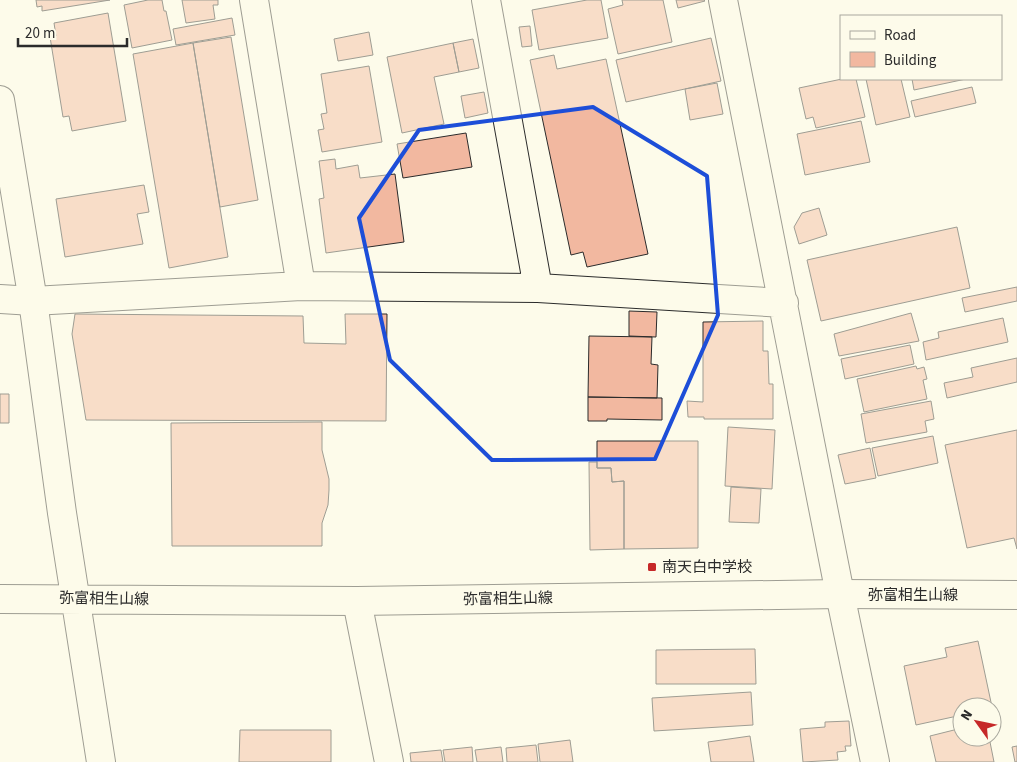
<svg xmlns="http://www.w3.org/2000/svg" width="1017" height="762" font-family="'Source Sans 3','Noto Sans JP',sans-serif">
<style>
.building{fill:#f2b8a0;stroke:#2b2b2b}
.lines{fill:none;stroke-linecap:round;stroke-linejoin:round}
.street-casing{stroke:#2b2b2b;stroke-width:30}
.secondary-casing{stroke:#2b2b2b;stroke-width:30}
.street{stroke:#fdfbea;stroke-width:28}
.secondary{stroke:#fdfbea;stroke-width:28}
.marked{fill:none;stroke:#1d4ed8;stroke-width:4;stroke-linejoin:round}
.poi-dot{fill:#c62828;stroke:#fdfbea;stroke-width:2}
.labels{text-anchor:middle;dominant-baseline:central;stroke-width:4;stroke-linejoin:round;paint-order:stroke}
.poi-label{font-size:15px;fill:#2b2b2b;stroke:#fdfbea;text-anchor:start}
.street-label{font-size:15px;fill:#2b2b2b;stroke:#fdfbea}
</style>
<rect width="100%" height="100%" fill="#fdfbea"/>
<!-- building -->
<path class="building" d="M36,0H110L42,11V6L37,7Z
M148,0H162L164,11H166L172,40L132,48L124,5Z
M182,0H218V5H213L215,19L186,23Z
M587,0H601L608,38L539,50L532,10Z
M622,0H663L672,42L618,54L608,9L623,5Z
M676,0H704L705,1L678,8Z
M108,13L126,121L72,131L69,116L63,117L50,37L56,36L54,23Z
M232,18L235,35L176,45L173,29Z
M530,26L532,46L522,47L519,27Z
M369,32L373,55L338,61L334,39Z
M231,37L258,200L220,207L193,43Z
M711,38L721,81L626,102L616,60Z
M473,39L479,68L459,72L453,43Z
M193,43L228,257L169,268L133,54Z
M453,43L459,72L434,77L444,124L402,133L387,57Z
M554,55L557,69L606,59L648,254L587,267L583,252L571,255L530,60Z
M369,66L382,142L322,152L318,130L324,129L321,114L327,113L321,74Z
M842,79H856L865,117L816,128L813,117L806,119L799,88Z
M866,79H901L910,117L876,125Z
M912,79H966L914,90Z
M717,83L723,114L690,120L685,89Z
M972,87L976,103L915,117L911,101Z
M484,92L488,113L465,118L461,96Z
M861,121L870,162L805,175L797,134Z
M466,133L472,167L403,178L397,144Z
M335,159L336,169L358,165L360,178L395,174L404,242L326,253L319,199L324,198L319,161Z
M144,185L149,212L137,214L143,244L65,257L56,199Z
M819,208L827,235L799,244L794,227L802,213Z
M957,227L970,288L821,321L807,260Z
M1017,287V301L965,312L962,298Z
M629,311L657,312L656,337L629,336Z
M911,313L919,341L839,356L834,334Z
M75,314L303,316L304,343L346,344L345,314H387L386,421L86,420L72,334Z
M1003,318L1008,342L926,360L923,342L939,338L938,332Z
M763,321V351H768L769,384H773V419H704V417H688L687,401L703,402V322Z
M589,336L652,337L651,364L658,365L657,398L588,397Z
M910,345L914,364L845,379L841,359Z
M1017,358V382L947,398L944,383L973,377L971,368Z
M916,366L917,369L924,367L927,379L923,380L927,399L864,412L857,379Z
M0,394H9V423H0Z
M588,397L662,398V420L607,419V421H588Z
M931,401L934,419L925,421L927,432L866,443L861,414Z
M322,422V450L329,479V490L328,505L322,523V546H172L171,423Z
M728,427L775,430L772,489L725,486Z
M1017,430V549L1014,538L967,548L945,445Z
M933,436L938,463L878,476L872,448Z
M597,441H698V548L624,549V481L612,482L611,468H597Z
M870,448L876,478L845,484L838,455Z
M589,462H597V468H611L612,482L624,481V549L590,550Z
M731,487L761,489L759,523L729,522Z
M978,641L992,707H962V715L916,725L904,666L947,657L945,648Z
M755,649L756,684H656V650Z
M751,692L753,725L654,731L652,698Z
M849,721L851,746H845L846,751L837,752L838,760L803,762L800,729L825,727V722Z
M962,728V737H989L994,762H936L930,736Z
M240,730H331V762H239Z
M750,736L754,762H711L708,742Z
M570,740L573,762H540L538,744Z
M536,745L538,762H507L506,748Z
M1017,746V762H1015L1012,747Z
M472,747L473,762H445L443,750Z
M501,747L503,762H477L475,750Z
M441,750L443,762H411L410,753Z"/>
<g class="lines">
<defs>
<path id="street" d="M254,0L301,286
M486,0L538,288
M723,0L840,594L875,762
M0,299L33,301L301,286L538,288L784,303
M357,601L389,762"/>
<path id="secondary" d="M0,100L33,301L62,513L101,762
M0,599L357,601L840,594L1017,595"/>
</defs>
<!-- street casing -->
<use href="#street" class="street-casing"/>
<!-- secondary casing -->
<use href="#secondary" class="secondary-casing"/>
<!-- street -->
<use href="#street" class="street"/>
<!-- secondary -->
<use href="#secondary" class="secondary"/>
</g>
<!-- marked area -->
<path d="M0 0H1017V762H0ZM593,107L707,176L718,315L655,459L492,460L390,360L359,218L419,130Z" fill="#fdfbea" fill-opacity=".55" fill-rule="evenodd"/>
<path class="marked" d="M593,107L707,176L718,315L655,459L492,460L390,360L359,218L419,130Z"/>
<!-- markers -->
<rect class="poi-dot" x="647" y="562" width="10" height="10" rx="2.5"/>
<g class="labels">
<!-- poi labels -->
<g class="poi-label">
<text x="662" y="567">南天白中学校</text>
</g>
<!-- street labels -->
<g class="street-label">
<text x="913" y="595">弥富相生山線</text>
<text transform="translate(104 599) rotate(1)">弥富相生山線</text>
<text transform="translate(508 599) rotate(-1)">弥富相生山線</text>
</g>
</g>
<!-- legend -->
<rect x="840" y="15" width="162" height="65" fill="#fdfbea" stroke="#a9a89e"/>
<rect x="850" y="31" width="25" height="8" fill="#fdfbea" stroke="#a9a89e"/>
<text x="884" y="40" font-size="15" fill="#2b2b2b">Road</text>
<rect x="850" y="52" width="25" height="15" fill="#f2b8a0" stroke="#a9a89e"/>
<text x="884" y="65" font-size="15" fill="#2b2b2b">Building</text>
<!-- north arrow -->
<g transform="translate(977 722) rotate(303)"><circle r="24" fill="#fdfbea" stroke="#a9a89e"/>
<path d="M0-4L9 19L0 12L-9 19Z" fill="#c62828"/>
<text y="-8" font-size="14" font-weight="bold" text-anchor="middle" fill="#2b2b2b">N</text>
</g>
<!-- scale -->
<path d="M18 38v8h109v-8" fill="none" stroke="#2b2b2b" stroke-width="2.5"/>
<text x="25" y="38" font-size="15" fill="#2b2b2b" stroke="#fdfbea" stroke-width="4" paint-order="stroke">20 m</text>
</svg>
